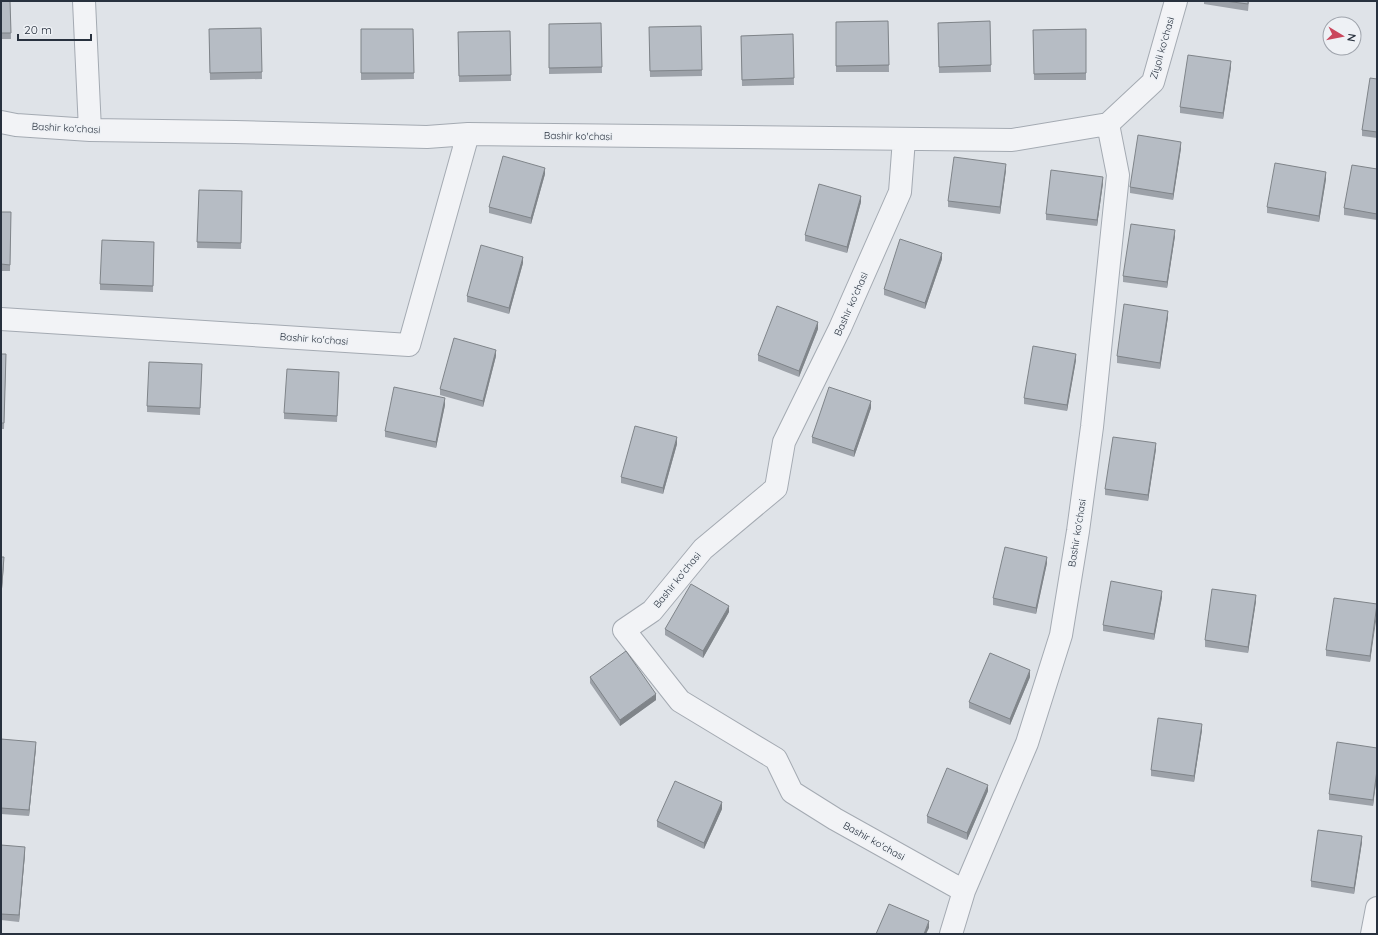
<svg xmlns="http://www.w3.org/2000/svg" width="1378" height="935" font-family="Quicksand,sans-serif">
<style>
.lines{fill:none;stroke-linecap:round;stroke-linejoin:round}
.street-casing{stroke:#a4aab2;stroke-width:24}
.street{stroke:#f2f3f6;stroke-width:22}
.wall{fill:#9da2a9}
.shaded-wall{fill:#7f8489}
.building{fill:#b6bcc4;stroke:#7f8489}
.labels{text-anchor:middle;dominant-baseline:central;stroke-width:3;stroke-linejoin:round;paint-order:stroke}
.street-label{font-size:10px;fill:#28313e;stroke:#eef1f5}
</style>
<rect width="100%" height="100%" fill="#dfe3e8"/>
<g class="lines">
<defs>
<path id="street" d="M84,1L90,130
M1,122L16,125L90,130L235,132L427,137L468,134L1012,140L1108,124
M1108,124L1153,82L1176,1
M904,139L900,192L840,328L784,442L776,488L703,549L652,611L624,630L680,701L776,759L792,792L835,819L964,891
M1,319L409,345L468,134
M951,934L964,891L1027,743L1061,635L1078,531L1092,427L1118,175L1108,124
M1372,934L1377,908"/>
</defs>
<!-- street casing -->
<use href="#street" class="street-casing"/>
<!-- street -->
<use href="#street" class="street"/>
</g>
<!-- wall -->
<path class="wall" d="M1,1H10L11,39H1Z
M1204,1H1249L1248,11L1204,4Z
M888,21L889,72H836V22Z
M990,21L991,72L939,73L938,23Z
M601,23L602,73L549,74V24Z
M701,26L702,76L650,77L649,27Z
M261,28L262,79L210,80L209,29Z
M361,29H413L414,79L361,80Z
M1086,29V80H1034L1033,30Z
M510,31L511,81L459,82L458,32Z
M793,34L794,85L742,86L741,36Z
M1231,67L1223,119L1180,113V107Z
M1377,79V138L1362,136V130Z
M1181,148L1173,200L1130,193V187Z
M1377,169V220L1344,215V208Z
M1006,170L1000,214L948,207V201Z
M545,174L531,224L489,213V207Z
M1326,179L1319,222L1267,213V207Z
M1103,183L1097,226L1046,220V214Z
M199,190L242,191L241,249L197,248Z
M861,202L847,253L805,241V235Z
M1,212H11L10,271H1Z
M1175,236L1167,288L1123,282V276Z
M154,242L153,292L100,290V284Z
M942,259L925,309L884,295V289Z
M523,263L509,314L467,302V296Z
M1168,317L1160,369L1117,363V356Z
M818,329L799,377L758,361V355Z
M1,354H6L4,429H1Z
M496,356L483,407L440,395V389Z
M1076,360L1067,411L1024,404V398Z
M202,371L200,415L147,412V406Z
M339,378L337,422L284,419V413Z
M445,405L436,448L385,437V431Z
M871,408L854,457L812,443V437Z
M677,444L663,494L621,483V477Z
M1156,449L1148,501L1105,495V489Z
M1047,563L1036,614L993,605V598Z
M1162,597L1154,640L1103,631V625Z
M1256,601L1248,653L1205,647V640Z
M1377,604L1370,662L1326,656V650Z
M729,612L703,658L665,635V629Z
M590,677L656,700L620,726L590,683Z
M1030,677L1010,725L969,708V702Z
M1202,730L1194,782L1151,776V770Z
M1,739L36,748L29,816L1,814Z
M1377,748L1373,806L1329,800V794Z
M988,791L967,840L927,823V816Z
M722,809L704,849L657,827V821Z
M1362,842L1354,894L1311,887V881Z
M1,845L25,854L19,922L1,920Z"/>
<!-- shaded-wall -->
<path class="shaded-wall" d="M1231,61V67L1223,119V113Z
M1181,142V148L1173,200V194Z
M1006,164V170L1000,214V207Z
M545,168V174L531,224V218Z
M1326,172V179L1319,222V216Z
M1103,177V183L1097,226V220Z
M861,196V202L847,253V247Z
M1175,230V236L1167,288V282Z
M942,253V259L925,309V303Z
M523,257V263L509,314V308Z
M1168,311V317L1160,369V363Z
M818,322V329L799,377V371Z
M496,350V356L483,407V401Z
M1076,354V360L1067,411V405Z
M445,398V405L436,448V442Z
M871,401V408L854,457V451Z
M677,437V444L663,494V488Z
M1156,443V449L1148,501V495Z
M4,557V564L1,601V595Z
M1047,557V563L1036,614V608Z
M1162,591V597L1154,640V634Z
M1256,595V601L1248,653V647Z
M729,606V612L703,658V651Z
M1377,608V614L1370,662V656Z
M1030,670V677L1010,725V719Z
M656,694V700L620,726V720Z
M1202,724V730L1194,782V776Z
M36,742V748L29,816V810Z
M1377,770V776L1373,806V800Z
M988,785V791L967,840V833Z
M722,802V809L704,849V843Z
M1362,836V842L1354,894V888Z
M25,847V854L19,922V915Z
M929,921V928L926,934H924Z"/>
<!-- building -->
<path class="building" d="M1,1H10L11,33H1Z
M1225,1H1248V4Z
M888,21L889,65L836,66V22Z
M990,21L991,65L939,67L938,23Z
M601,23L602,67L549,68V24Z
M701,26L702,70L650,71L649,27Z
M261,28L262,72L210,73L209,29Z
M361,29H413L414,73H361Z
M1086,29V73L1034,74L1033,30Z
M510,31L511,75L459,76L458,32Z
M793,34L794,78L742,80L741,36Z
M1188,55L1231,61L1223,113L1180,107Z
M1370,78L1377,79V132L1362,130Z
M1138,135L1181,142L1173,194L1130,187Z
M503,156L545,168L531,218L489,207Z
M954,157L1006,164L1000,207L948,201Z
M1275,163L1326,172L1319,216L1267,207Z
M1352,165L1377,169V214L1344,208Z
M1051,170L1103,177L1097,220L1046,214Z
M819,184L861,196L847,247L805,235Z
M199,190L242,191L241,243L197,242Z
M1,212H11L10,265L1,264Z
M1131,224L1175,230L1167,282L1123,276Z
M900,239L942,253L925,303L884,289Z
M102,240L154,242L153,286L100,284Z
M481,245L523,257L509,308L467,296Z
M1124,304L1168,311L1160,363L1117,356Z
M777,306L818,322L799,371L758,355Z
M454,338L496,350L483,401L440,389Z
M1033,346L1076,354L1067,405L1024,398Z
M1,354H6L4,423H1Z
M149,362L202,364L200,408L147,406Z
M287,369L339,372L337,416L284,413Z
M394,387L445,398L436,442L385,431Z
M829,387L871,401L854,451L812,437Z
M635,426L677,437L663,488L621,477Z
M1113,437L1156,443L1148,495L1105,489Z
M1005,547L1047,557L1036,608L993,598Z
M1,557H4L1,595Z
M1111,581L1162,591L1154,634L1103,625Z
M691,584L729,606L703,651L665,629Z
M1212,589L1256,595L1248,647L1205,640Z
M1334,598L1377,604L1370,656L1326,650Z
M626,651L656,694L620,720L590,677Z
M990,653L1030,670L1010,719L969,702Z
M1158,718L1202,724L1194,776L1151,770Z
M1,739L36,742L29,810L1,808Z
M1337,742L1377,748V770L1373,800L1329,794Z
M947,768L988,785L967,833L927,816Z
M675,781L722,802L704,843L657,821Z
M1318,830L1362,836L1354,888L1311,881Z
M1,845L25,847L19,915L1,914Z
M889,904L929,921L924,934H876Z"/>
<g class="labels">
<!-- street labels -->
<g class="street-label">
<text transform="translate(1162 48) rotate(-74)">Ziyoli ko'chasi</text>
<text transform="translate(66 128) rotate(3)">Bashir ko'chasi</text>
<text transform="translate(578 136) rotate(1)">Bashir ko'chasi</text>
<text transform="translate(851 304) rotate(-66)">Bashir ko'chasi</text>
<text transform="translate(314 339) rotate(4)">Bashir ko'chasi</text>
<text transform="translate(1077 533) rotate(-81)">Bashir ko'chasi</text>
<text transform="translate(677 580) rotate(-51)">Bashir ko'chasi</text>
<text transform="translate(874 841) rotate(29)">Bashir ko'chasi</text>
</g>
</g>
<!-- border -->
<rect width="1378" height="935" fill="none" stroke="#28313e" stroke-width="4"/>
<!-- north arrow -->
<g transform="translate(1342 36) rotate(100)"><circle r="19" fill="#eef1f5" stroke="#9fa4ac"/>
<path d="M0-3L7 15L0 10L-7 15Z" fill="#ca475d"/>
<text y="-6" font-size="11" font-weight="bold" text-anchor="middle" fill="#28313e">N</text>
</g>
<!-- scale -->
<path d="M18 34v6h73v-6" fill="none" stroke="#28313e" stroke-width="2"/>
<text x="24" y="34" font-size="12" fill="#28313e" stroke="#eef1f5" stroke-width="3" paint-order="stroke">20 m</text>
</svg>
